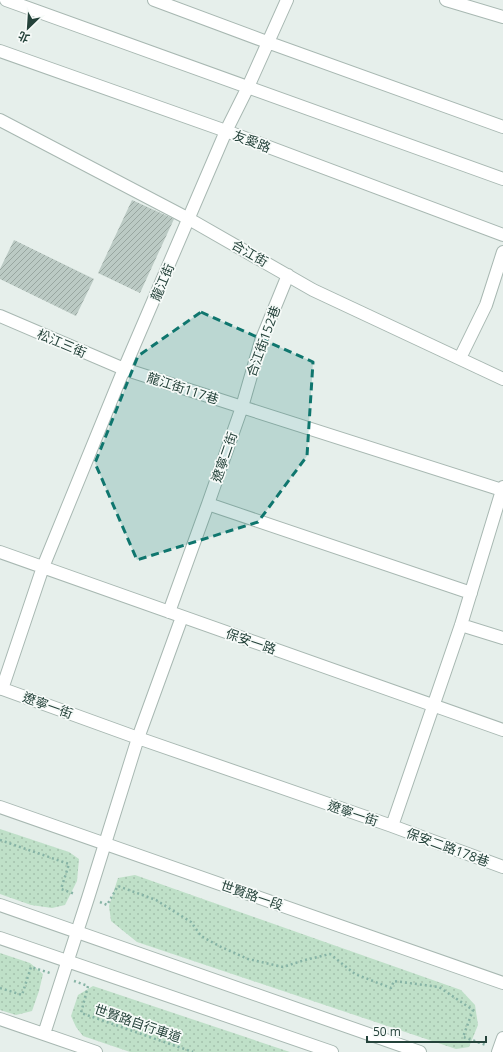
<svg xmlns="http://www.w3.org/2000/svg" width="503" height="1052" font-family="'Open Sans','Noto Sans TC',sans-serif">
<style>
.grass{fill:url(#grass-dots)}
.building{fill:url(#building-hatch)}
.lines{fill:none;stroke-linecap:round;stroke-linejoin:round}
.minor-casing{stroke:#a8b8b2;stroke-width:14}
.path{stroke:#86b3a5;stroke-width:2.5;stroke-dasharray:2 3;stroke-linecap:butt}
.minor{stroke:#fff;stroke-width:12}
.marked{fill:#0f766e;fill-opacity:0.2;stroke:#0f766e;stroke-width:3;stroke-dasharray:8 5;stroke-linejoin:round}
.labels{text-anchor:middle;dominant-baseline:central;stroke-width:3.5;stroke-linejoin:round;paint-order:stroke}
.street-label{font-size:13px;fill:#24423a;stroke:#f7fbf9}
</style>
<defs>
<pattern id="grass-dots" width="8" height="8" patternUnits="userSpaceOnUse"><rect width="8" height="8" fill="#bfe0c8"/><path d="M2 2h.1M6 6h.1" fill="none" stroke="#a4c1ad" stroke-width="1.8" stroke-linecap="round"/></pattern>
<pattern id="building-hatch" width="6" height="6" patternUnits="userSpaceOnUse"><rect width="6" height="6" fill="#bbcac4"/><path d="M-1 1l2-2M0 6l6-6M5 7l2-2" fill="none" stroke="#98a6a0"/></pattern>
</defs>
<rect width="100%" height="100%" fill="#e6efeb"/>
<!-- grass -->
<path class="grass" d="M0,829L69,852L79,859L77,881L65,905L52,908L31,905L0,894Z
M135,875L461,990L475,1005L478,1025L469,1047L456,1049L137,942L111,921L109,906L118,878Z
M0,953L30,963L43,974L39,991L32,1011L16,1015L0,1010Z
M93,986L290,1052H130L83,1036L76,1027L71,1016L78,995Z"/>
<!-- building -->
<path class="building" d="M132,200L174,219L140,293L98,273Z
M14,240L94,279L76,316L0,279V269Z"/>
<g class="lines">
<defs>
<path id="minor" d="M6,0L503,179
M154,0L267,42L503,127
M446,0L503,17
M0,51L226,131L503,235
M0,120L189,219L313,290L503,379
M0,316L124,369L242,407L261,341L288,275
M460,358L486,305L503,252
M0,552L503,730
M471,593L208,504L242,407L502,490
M169,612L208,504
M461,625L503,638
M0,688L138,738L392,826L461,625L503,487
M2,689L43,567L124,369L226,131L248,87L287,0
M0,807L503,983
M392,826L503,867
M0,905L420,1052
M0,938L332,1052
M0,1019L96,1052
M44,1034L88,898L138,738L182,617
M498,1052L503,1038"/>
</defs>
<!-- minor casing -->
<use href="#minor" class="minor-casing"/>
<!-- path -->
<path class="path" d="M0,840L69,864L61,889L75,894
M100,902L107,905L118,886L156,900L191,922L201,936L219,946L248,959L283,967L305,960L330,954L355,974L391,988L394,981L439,987L473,1010L463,1037L486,1045
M74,981L88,986L81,1013L193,1052
M0,988L22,995L31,967L50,973"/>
<!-- minor -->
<use href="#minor" class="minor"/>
</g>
<!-- marked area -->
<path class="marked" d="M201,312L313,362L307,456L258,522L137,560L95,463L138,356Z"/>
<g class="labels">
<!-- street labels -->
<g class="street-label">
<text transform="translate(252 141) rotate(21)">友愛路</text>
<text transform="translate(250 253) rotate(30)">合江街</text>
<text transform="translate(162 282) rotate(-67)">龍江街</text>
<text transform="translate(263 341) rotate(-70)">合江街152巷</text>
<text transform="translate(62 343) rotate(23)">松江三街</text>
<text transform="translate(183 388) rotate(18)">龍江街117巷</text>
<text transform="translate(224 457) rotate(-71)">遼寧二街</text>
<text transform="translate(251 641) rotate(19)">保安一路</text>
<text transform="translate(48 705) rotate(20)">遼寧一街</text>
<text transform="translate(353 813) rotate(19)">遼寧一街</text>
<text transform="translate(448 847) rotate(20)">保安二路178巷</text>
<text transform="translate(252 895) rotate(19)">世賢路一段</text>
<text transform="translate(138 1023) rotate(19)">世賢路自行車道</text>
</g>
</g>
<!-- north arrow -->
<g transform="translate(28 28) rotate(205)" stroke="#f7fbf9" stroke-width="3" paint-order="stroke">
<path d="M0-3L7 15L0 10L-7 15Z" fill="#24423a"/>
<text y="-6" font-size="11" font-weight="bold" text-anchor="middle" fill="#24423a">北</text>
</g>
<!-- scale -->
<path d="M367 1036v6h119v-6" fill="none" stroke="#24423a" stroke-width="2"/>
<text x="373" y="1036" font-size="12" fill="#24423a" stroke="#f7fbf9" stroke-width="3" paint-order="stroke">50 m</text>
</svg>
